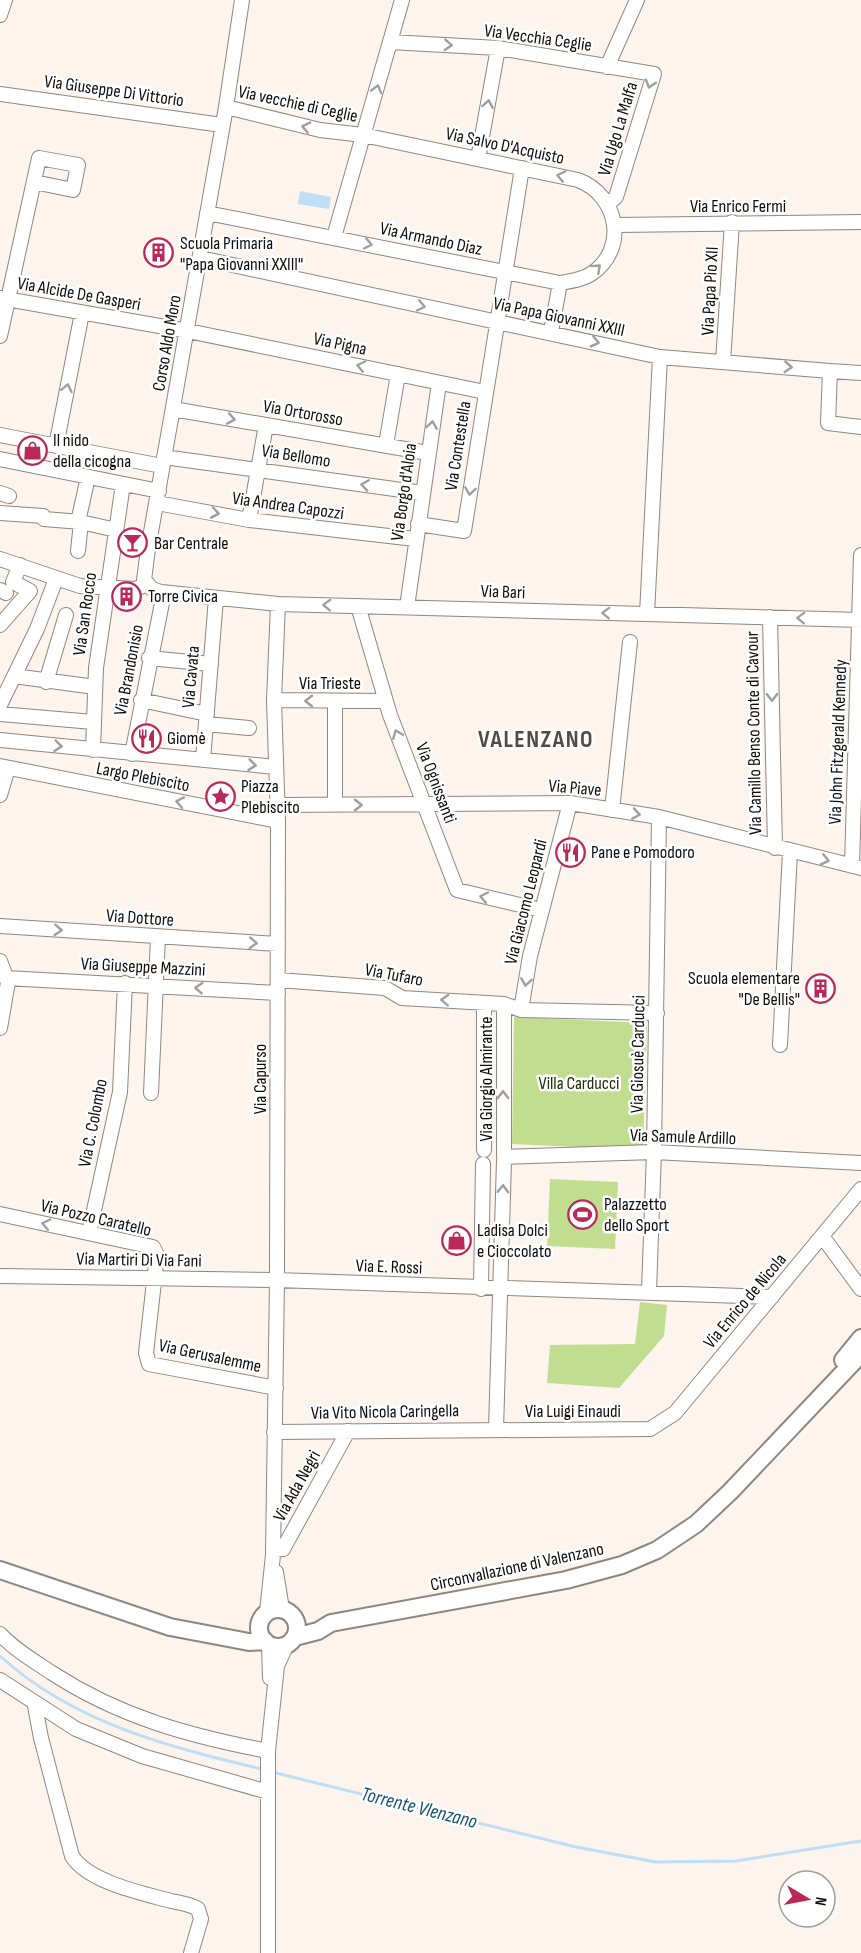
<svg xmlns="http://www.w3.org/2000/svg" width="861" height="1953" font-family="'Sofia Sans Condensed',sans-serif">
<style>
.green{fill:#c1de90}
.water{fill:#c0ddf6}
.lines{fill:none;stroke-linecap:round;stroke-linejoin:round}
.stream{stroke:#c0ddf6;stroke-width:3}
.minor-casing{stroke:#8f8681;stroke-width:16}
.major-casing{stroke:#8f8681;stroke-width:20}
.minor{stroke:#fff;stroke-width:14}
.major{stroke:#fff;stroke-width:16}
.oneway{stroke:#9f9e9d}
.labels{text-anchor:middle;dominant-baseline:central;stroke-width:5;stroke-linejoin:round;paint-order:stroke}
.street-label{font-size:18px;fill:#0f0c0a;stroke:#fff}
.poi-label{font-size:18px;fill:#0f0c0a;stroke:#fff;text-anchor:start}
.park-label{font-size:18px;fill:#232f0b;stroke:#fff}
.water-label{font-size:20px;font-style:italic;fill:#164f76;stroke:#fff}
.district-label{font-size:24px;font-weight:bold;letter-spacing:1.5px;fill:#514a45;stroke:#fff}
</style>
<rect width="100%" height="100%" fill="#fdf4ee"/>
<!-- green -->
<path class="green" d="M514,1017L647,1023L643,1150L512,1144Z
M550,1179L618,1182L615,1249L547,1246Z
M640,1302L667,1305L664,1336L619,1388L547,1383L550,1345L635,1344Z"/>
<!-- water -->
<path class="water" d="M300,191L331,197L329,209L298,204Z"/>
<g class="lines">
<!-- stream -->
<path class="stream" d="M0,1656C75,1724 170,1747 265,1770
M272,1772L576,1847L656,1862L736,1861L861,1841"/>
<defs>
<path id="minor" d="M242,0L226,107L148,549L144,580L152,589L161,592L278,604L861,620
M0,15L5,0
M390,42L498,48L654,74L616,197L609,203
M607,67L637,0
M0,94L222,125
M478,159L498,48
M207,213L560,283C571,281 582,280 591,274C629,249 618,195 578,180L363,135L320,130L226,107
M615,225L861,222
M334,237L402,0
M200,258L660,357L830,371L828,423L861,427
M0,298L188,331L485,392
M551,332L560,283
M0,336L39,158L78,165L73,190L34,182
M723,362L732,222
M830,371L861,373
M173,409L428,453
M0,435L162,466
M386,445L398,374
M56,446L82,313
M164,457L423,493
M0,459L159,491
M0,493L9,496
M157,503L249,520L415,539
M0,513L43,516L44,519L81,522L116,530
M249,520L266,425
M78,522L88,477
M418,524L464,531L522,168
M78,551L81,522
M0,559L80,586L135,589L148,584
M0,590L6,593
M358,606L390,715L457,890L541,910
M407,607L439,383
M647,614L660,357
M770,617L775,848
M0,625L30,591L13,582L20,565
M149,658L211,664
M14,676L95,687
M46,682L66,615
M141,700L207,714
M274,700L385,701
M0,705L37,629L56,579
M0,714L93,722
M206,724L249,728
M0,740L276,767
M93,750L96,668L123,484
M132,754L164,593
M203,760L216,598
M0,766L278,821
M0,795L8,768
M278,805L570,803L659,817L861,868
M335,805V701
M612,810L630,642
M852,866L861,555
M0,926L278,944
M0,961L8,982L0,1028
M6,978L278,993
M278,980L385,988L402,998L504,1004L521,1010L657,1013
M484,1003V1150
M504,1004V1154
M521,1010L530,956L570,803
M780,1045L790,852
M151,1093L158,937
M504,1157L654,1152L861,1163
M0,1214L153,1247L157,1255L146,1353L149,1364L276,1388
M89,1233L120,1092L125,983
M822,1236L861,1289
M0,1276L277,1280L772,1297
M481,1289L483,1164
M649,1291L654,1152L659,817
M496,1429L504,1161
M274,1432L650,1429L675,1413L861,1189
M273,1550L283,1549L348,1431
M276,1572L282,1609
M267,1612L273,1555L277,1280L278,821L274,700L278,604
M0,1634C15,1650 34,1661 52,1673C120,1717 189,1736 268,1751
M269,1645L270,1678
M0,1680L76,1729L142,1756L268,1792
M35,1706L41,1738L72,1856C88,1882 142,1893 171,1901C180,1903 190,1904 198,1909L201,1919L191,1953
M268,1953V1751L277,1666L287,1644"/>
<path id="major" d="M843,1360L861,1338
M0,1570L170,1627L249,1642L265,1641
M259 1628a19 19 0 1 1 38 0a19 19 0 1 1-38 0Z
M295,1637L318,1631L331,1623L566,1580L622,1565L657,1550L696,1524L730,1492L861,1354"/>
</defs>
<!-- minor casing -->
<use href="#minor" class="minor-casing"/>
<!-- major casing -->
<use href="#major" class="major-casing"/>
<!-- minor -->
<use href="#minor" class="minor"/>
<!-- major -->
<use href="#major" class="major"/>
</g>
<!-- one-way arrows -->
<defs><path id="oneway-chevron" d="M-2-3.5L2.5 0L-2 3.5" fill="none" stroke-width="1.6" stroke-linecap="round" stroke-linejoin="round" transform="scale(1.5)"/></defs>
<g class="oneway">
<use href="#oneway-chevron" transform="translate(448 45) rotate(3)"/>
<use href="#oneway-chevron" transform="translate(650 84) rotate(107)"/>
<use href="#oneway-chevron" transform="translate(377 89) rotate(-74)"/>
<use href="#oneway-chevron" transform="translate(488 104) rotate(-80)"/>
<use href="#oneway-chevron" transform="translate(306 127) rotate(-167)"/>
<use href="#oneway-chevron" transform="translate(561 176) rotate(-168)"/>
<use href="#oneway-chevron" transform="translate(368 244) rotate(12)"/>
<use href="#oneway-chevron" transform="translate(597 268) rotate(-42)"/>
<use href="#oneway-chevron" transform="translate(421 306) rotate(12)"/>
<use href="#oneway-chevron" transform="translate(595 342) rotate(13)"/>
<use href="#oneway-chevron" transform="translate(361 366) rotate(-168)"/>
<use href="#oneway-chevron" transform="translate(788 367) rotate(4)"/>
<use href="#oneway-chevron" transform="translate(67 388) rotate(-79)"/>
<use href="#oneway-chevron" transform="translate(231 419) rotate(10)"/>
<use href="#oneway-chevron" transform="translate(432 425) rotate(-81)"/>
<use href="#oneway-chevron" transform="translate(365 485) rotate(-172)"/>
<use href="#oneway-chevron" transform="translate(470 491) rotate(99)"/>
<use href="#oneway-chevron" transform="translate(215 513) rotate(10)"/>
<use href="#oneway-chevron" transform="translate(327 605) rotate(-178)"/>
<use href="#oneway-chevron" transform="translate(606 613) rotate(-178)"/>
<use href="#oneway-chevron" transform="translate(801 618) rotate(-178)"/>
<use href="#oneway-chevron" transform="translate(772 697) rotate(89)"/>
<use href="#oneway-chevron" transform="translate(309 701) rotate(-180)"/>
<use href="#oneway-chevron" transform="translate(397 734) rotate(-112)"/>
<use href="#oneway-chevron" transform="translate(58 746) rotate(6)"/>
<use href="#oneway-chevron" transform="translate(252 765) rotate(6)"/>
<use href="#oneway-chevron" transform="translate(180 802) rotate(-169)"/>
<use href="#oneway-chevron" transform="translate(358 805)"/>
<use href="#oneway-chevron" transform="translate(636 814) rotate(9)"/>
<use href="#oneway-chevron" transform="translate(825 860) rotate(13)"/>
<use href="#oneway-chevron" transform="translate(484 897) rotate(-168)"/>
<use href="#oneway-chevron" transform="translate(58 930) rotate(4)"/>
<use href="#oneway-chevron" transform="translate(253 943) rotate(3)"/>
<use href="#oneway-chevron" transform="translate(526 982) rotate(99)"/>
<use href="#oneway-chevron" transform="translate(199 988) rotate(-176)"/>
<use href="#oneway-chevron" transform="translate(445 1000) rotate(-177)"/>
<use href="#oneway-chevron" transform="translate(503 1095) rotate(-90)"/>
<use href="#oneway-chevron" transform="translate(503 1189) rotate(-88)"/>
<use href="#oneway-chevron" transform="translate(46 1224) rotate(-168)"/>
</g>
<!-- icons -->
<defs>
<symbol id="building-ring" viewBox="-11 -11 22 22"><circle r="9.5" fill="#fff" stroke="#b8295a" stroke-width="1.5"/><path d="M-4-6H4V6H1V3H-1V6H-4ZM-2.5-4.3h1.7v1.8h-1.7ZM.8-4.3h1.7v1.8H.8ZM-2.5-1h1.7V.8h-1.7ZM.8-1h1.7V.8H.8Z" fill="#b8295a"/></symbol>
<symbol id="shop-ring" viewBox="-11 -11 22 22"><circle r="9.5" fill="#fff" stroke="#b8295a" stroke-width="1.5"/><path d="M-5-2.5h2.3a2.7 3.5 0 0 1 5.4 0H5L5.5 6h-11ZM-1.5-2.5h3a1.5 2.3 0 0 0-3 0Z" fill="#b8295a"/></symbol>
<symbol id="bar-ring" viewBox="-11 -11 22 22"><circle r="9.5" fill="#fff" stroke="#b8295a" stroke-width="1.5"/><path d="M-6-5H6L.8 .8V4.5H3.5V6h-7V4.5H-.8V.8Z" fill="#b8295a"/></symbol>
<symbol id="restaurant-ring" viewBox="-11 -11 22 22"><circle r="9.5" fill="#fff" stroke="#b8295a" stroke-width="1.5"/><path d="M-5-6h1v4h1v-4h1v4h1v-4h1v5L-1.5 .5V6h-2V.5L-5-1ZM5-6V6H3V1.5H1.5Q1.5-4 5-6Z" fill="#b8295a"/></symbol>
<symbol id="sight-ring" viewBox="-11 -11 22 22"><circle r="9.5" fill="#fff" stroke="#b8295a" stroke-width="1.5"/><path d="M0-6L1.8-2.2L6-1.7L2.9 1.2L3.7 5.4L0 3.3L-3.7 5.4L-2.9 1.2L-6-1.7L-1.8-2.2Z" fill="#b8295a"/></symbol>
<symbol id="stadium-ring" viewBox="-11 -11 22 22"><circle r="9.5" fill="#fff" stroke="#b8295a" stroke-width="1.5"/><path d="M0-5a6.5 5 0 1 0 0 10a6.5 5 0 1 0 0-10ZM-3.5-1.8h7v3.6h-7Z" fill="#b8295a"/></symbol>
</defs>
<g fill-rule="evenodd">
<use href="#building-ring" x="142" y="236" width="33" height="33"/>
<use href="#shop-ring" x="16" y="434" width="33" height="33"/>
<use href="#bar-ring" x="116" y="526" width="33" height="33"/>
<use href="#building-ring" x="110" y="580" width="33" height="33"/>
<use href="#restaurant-ring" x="130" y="722" width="33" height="33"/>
<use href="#sight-ring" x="204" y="780" width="33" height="33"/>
<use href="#restaurant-ring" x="554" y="836" width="33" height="33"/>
<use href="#building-ring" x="804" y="972" width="33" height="33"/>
<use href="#stadium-ring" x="566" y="1198" width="33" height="33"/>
<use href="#shop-ring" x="440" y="1224" width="33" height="33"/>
</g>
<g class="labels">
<!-- street labels -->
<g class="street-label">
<text transform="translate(538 38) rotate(8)">Via Vecchia Ceglie</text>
<text transform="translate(114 91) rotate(8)">Via Giuseppe Di Vittorio</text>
<text transform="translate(298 104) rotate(12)">Via vecchie di Ceglie</text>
<text transform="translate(618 129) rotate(-73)">Via Ugo La Malfa</text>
<text transform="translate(505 146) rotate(12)">Via Salvo D'Acquisto</text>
<text x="738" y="206">Via Enrico Fermi</text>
<text transform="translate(431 239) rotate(12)">Via Armando Diaz</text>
<text transform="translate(710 291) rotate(-87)">Via Papa Pio XII</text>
<text transform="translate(79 294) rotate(10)">Via Alcide De Gasperi</text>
<text transform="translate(559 317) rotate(12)">Via Papa Giovanni XXIII</text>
<text transform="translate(167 343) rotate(-80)">Corso Aldo Moro</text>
<text transform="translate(340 344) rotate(12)">Via Pigna</text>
<text transform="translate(303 413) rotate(10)">Via Ortorosso</text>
<text transform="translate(458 446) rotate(-81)">Via Contestella</text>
<text transform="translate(296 456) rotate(9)">Via Bellomo</text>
<text transform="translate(404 492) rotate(-82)">Via Borgo d'Aloia</text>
<text transform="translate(288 506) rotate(8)">Via Andrea Capozzi</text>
<text transform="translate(503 592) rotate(2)">Via Bari</text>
<text transform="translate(85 614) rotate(-82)">Via San Rocco</text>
<text transform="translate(129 670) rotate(-79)">Via Brandonisio</text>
<text transform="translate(191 677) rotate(-85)">Via Cavata</text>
<text x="330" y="683">Via Trieste</text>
<text transform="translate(754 733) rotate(-91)">Via Camillo Benso Conte di Cavour</text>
<text transform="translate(838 742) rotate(-88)">Via John Fitzgerald Kennedy</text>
<text transform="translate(143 777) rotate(11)">Largo Plebiscito</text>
<text transform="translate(436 783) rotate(69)">Via Ognissanti</text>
<text transform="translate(575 788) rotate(5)">Via Piave</text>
<text transform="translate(526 902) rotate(-76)">Via Giacomo Leopardi</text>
<text transform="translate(140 918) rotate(4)">Via Dottore</text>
<text transform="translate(143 967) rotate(3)">Via Giuseppe Mazzini</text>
<text transform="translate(394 975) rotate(11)">Via Tufaro</text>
<text transform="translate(638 1054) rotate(-89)">Via Giosuè Carducci</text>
<text transform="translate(260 1079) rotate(-90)">Via Capurso</text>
<text transform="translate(486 1079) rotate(-90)">Via Giorgio Almirante</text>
<text transform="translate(93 1123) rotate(-79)">Via C. Colombo</text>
<text transform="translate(683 1137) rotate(2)">Via Samule Ardillo</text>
<text transform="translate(96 1218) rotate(13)">Via Pozzo Caratello</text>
<text transform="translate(139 1260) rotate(1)">Via Martiri Di Via Fani</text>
<text transform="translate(389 1267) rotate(2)">Via E. Rossi</text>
<text transform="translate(745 1301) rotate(-50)">Via Enrico de Nicola</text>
<text transform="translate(210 1356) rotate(12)">Via Gerusalemme</text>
<text x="573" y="1411">Via Luigi Einaudi</text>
<text transform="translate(385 1412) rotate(-1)">Via Vito Nicola Caringella</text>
<text transform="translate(297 1486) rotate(-61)">Via Ada Negri</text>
<text transform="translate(517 1567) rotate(-12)">Circonvallazione di Valenzano</text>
</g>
<!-- poi labels -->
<g class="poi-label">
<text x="180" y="243">Scuola Primaria<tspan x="180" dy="21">"Papa Giovanni XXIII"</tspan></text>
<text x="53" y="440">Il nido<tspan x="53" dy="21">della cicogna</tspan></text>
<text x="154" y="543">Bar Centrale</text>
<text x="148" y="596">Torre Civica</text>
<text x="167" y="738">Giomè</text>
<text x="241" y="786">Piazza<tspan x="241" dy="21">Plebiscito</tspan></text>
<text x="591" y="852">Pane e Pomodoro</text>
<text x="800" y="978" text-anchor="end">Scuola elementare<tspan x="800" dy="21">"De Bellis"</tspan></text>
<text x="604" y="1204">Palazzetto<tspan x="604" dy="21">dello Sport</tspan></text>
<text x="477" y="1230">Ladisa Dolci<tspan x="477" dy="21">e Cioccolato</tspan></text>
</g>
<!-- park labels -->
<g class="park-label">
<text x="579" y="1083">Villa Carducci</text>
</g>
<!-- water labels -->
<g class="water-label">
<text transform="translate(419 1808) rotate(14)">Torrente Vlenzano</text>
</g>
<!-- district labels -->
<g class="district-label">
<text x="536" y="739">VALENZANO</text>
</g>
</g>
<!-- north arrow -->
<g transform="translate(807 1899) rotate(100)"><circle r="28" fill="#ffffff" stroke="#9f9e9d" stroke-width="1.5"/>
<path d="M0-4.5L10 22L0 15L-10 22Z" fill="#b8295a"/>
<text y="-9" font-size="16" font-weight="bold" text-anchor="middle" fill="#0f0c0a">N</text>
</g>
</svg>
